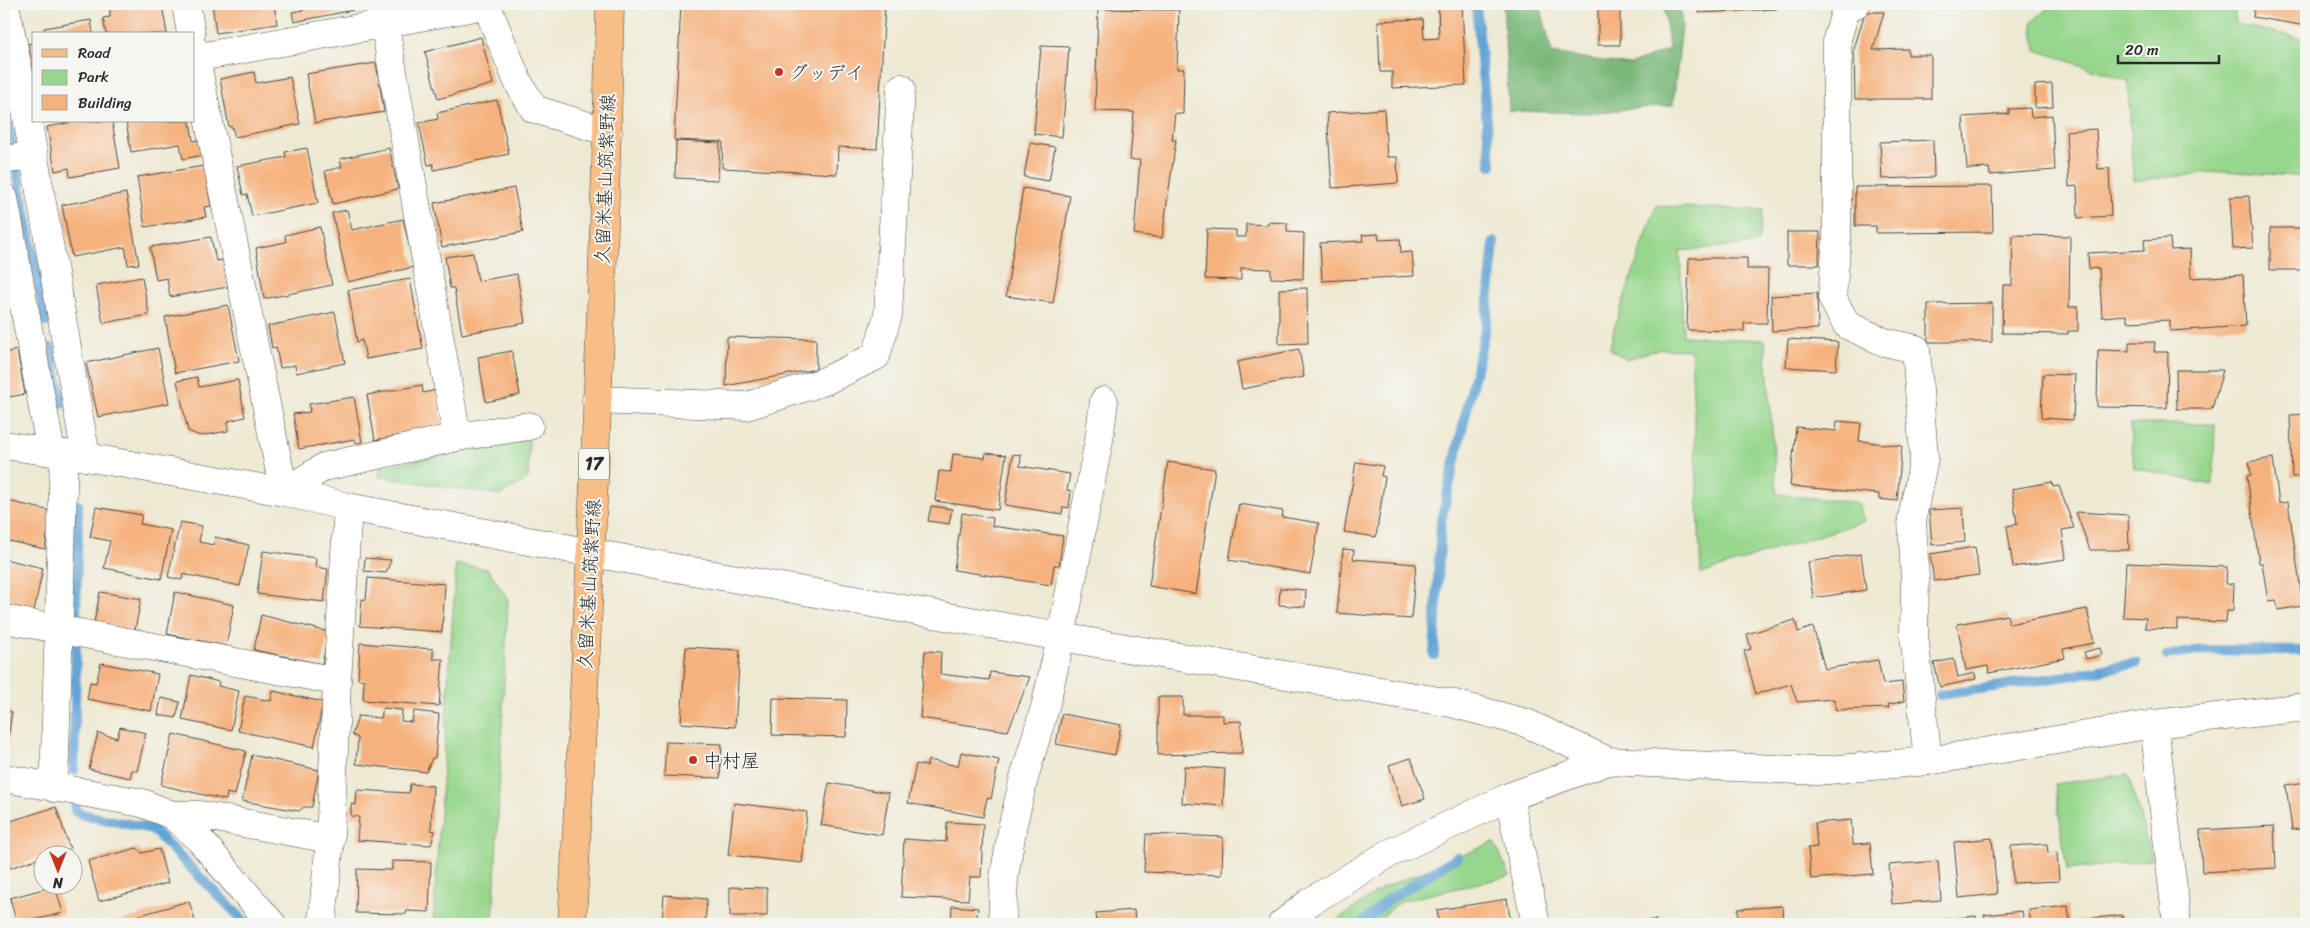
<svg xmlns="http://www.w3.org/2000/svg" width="2310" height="928" font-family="Sriracha,'Klee One',sans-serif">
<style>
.green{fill:#97d78d;stroke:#61815c}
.forest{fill:#79b878;stroke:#527252}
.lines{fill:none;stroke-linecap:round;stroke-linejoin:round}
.stream{stroke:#63a4d6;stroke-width:10}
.building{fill:#f6b27e}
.minor-casing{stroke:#484844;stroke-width:29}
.tertiary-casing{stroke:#484844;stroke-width:29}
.primary-casing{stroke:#484844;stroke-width:29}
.minor{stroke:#fff;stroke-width:28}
.tertiary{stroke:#fff;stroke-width:28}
.primary{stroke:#f7be88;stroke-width:28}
.poi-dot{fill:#c8321e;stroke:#f6f6f2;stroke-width:2}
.labels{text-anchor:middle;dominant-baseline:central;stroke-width:4;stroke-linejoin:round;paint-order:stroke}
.shield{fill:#f6f6f2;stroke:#686867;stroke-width:1}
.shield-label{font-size:18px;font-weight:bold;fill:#2b2b2b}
.poi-label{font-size:19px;fill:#2b2b2b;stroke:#f6f6f2;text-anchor:start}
.street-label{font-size:19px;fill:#2b2b2b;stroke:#f6f6f2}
</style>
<rect width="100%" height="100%" fill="#f6f6f2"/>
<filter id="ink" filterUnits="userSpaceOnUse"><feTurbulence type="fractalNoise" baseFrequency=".02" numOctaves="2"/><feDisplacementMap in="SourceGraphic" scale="10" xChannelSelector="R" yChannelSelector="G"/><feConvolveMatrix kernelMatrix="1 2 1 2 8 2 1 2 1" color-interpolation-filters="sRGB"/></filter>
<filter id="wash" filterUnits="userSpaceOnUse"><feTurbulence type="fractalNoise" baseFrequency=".0096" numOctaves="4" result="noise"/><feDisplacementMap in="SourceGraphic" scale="20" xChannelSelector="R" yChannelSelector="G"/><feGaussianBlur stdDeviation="1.12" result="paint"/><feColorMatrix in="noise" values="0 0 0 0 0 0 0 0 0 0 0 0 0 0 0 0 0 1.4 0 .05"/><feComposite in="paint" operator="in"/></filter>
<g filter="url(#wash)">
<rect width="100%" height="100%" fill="#eee9d2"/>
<!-- green -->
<path class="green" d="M2052,4H2235V24L2306,39V177L2224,171L2133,181L2128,81L2036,50L2032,22Z
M1656,206L1763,210L1758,243L1680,251L1683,336L1765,340L1777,494L1858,503L1864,521L1701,574L1691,350L1659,349L1626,359L1610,349L1614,328Z
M2130,424H2215L2213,485L2134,468Z
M529,439L528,479L500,495L379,477L380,467Z
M456,564L488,569L508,599L493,924H433Z
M2128,774L2152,860L2067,870L2055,784Z
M1494,842L1510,876L1401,901L1374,924H1331L1383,888Z"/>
<!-- forest -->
<path class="forest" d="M1503,4H1540L1552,53L1629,65L1669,49L1664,4H1680L1682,26L1673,105L1587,113L1509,111Z"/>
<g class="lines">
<!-- stream -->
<path class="stream" d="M1476,4L1491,166
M4,101L12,145
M17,172L46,322
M51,348L62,404
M76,620L78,505
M1434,655L1441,521L1486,326L1494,242
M2167,656L2202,650L2306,651
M1940,695L2074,675L2136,663
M74,770L76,648
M75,804V811L80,814L152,829L247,924
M1362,924L1388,900L1457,857"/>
</g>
<g id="blocks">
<!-- building -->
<path class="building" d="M139,4H162L167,34H106L103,18L110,17V8Z
M212,4H274L277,24L216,33Z
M303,4H352L353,10L294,22L292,12L304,10Z
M681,4H885L877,149L838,147L837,174L722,168L723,142L674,140Z
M1438,4H1462L1466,85L1392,88V72H1380L1378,21L1423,19L1424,39L1439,38Z
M1598,4H1620V45H1598Z
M1698,4H1777V9L1699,13Z
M2255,4H2306V26L2253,17Z
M1098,9L1179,10L1177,69H1184L1183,114L1175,113L1172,140H1176L1162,238L1134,234L1140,160H1130L1134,112L1095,111Z
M1865,12H1884L1873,50L1908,49V55H1931V99H1855L1854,49Z
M91,20L93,34H45L44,28Z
M481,37L493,84L438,99L425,52Z
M34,42V71H33L28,44Z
M1041,46L1069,47L1062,137L1034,134Z
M376,63L384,112L315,123L306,74Z
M254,72L256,83L290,77L300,124L235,137L232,127H229L220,79Z
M2052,84L2053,107L2035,108V85Z
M497,100L509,154L434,170L433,164L428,165L419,123L438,119L437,113Z
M2030,108L2031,117L2052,115L2055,170L1990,175L1989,168L1967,169L1963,117L2009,114V109Z
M1384,109L1387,157H1397L1398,183L1332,188L1327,113Z
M78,121H112L120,168L70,177L69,168L55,171L47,127Z
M126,121H190L193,141L200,140L203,155L183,159L180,144L131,152Z
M2096,129L2098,169L2109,168L2111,216L2078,218L2077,186L2069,187L2066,131Z
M1933,140L1934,177L1882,179L1880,142Z
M676,141L720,143L718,180L675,178Z
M1030,143L1055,147L1049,181L1024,177Z
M307,148L318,203L252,216L247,194L243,195L237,166L286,157L285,152Z
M389,148L398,189L333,204L325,171L342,167L340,159Z
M204,166L211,206L204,207L206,217L145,227L137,177Z
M1992,186L1993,232L1876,233V226H1855V187Z
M514,188L523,232L442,247L434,203Z
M1023,188L1070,196L1053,303L1006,296Z
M126,193L139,264L128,265L125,247L72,257L62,205Z
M2249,196L2253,248L2233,249L2230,197Z
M347,210L352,230L403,219L414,267L348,282L332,213Z
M1268,222L1287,223V232L1304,233L1303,279L1271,278V269L1241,268V280L1205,279L1207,229L1236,230V237H1246V224L1268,225Z
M320,227L332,285L264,299L256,248L286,242L285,235Z
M2270,228H2306V270H2270Z
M1787,232H1820L1819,265H1787Z
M1378,234L1379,240L1400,239L1401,253L1412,252L1414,276L1322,281L1320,243L1363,241L1362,235Z
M2013,235L2070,236L2069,307H2078V331H2068V334L2002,333L2003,285H2012Z
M211,237L216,261L223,260L228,287L170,297L167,278L156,280L150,247Z
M2170,238L2171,250L2190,249L2191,278L2243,275L2246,326L2170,331V320L2127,322V315L2102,317L2099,268L2089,269L2088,253L2145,250L2144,240Z
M473,253L478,281L517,274L525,323L462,334L454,288H450L445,257Z
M1689,258H1747V269H1768L1767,323H1744V331L1687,330Z
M142,277L149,315L103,323L96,285Z
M410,279L423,349L366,359L362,340L357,342L348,290Z
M1307,288L1308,343L1279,344V289Z
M4,290L9,313L4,314Z
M1817,293L1818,329L1772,331L1771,296Z
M1992,303V342H1928V304Z
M228,305L239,361L175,373L165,317Z
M335,312L345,363L296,373L295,365L280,368L276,347L272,348L268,326Z
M727,337L816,339V369L726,386Z
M1788,339L1838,342L1836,370L1786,367Z
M2129,342H2155L2154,352H2168L2167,408L2097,407L2098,350L2129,351Z
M158,348L169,403L98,417L86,363Z
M1299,349L1304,377L1242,389L1237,362Z
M17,350L25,394L4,398V353Z
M512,351L520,395L486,402L478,357Z
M2176,370H2223L2212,409H2177Z
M2043,374L2075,375L2073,420L2041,418Z
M197,377L199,387L238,380L245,417L228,421V431L200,436L188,431L177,381Z
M422,385L423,393L436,390L443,428L375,440L367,395Z
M354,397L362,442L356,443L355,439L299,449L293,414L310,412L309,404Z
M2306,414V476L2292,477L2290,415Z
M1837,421L1861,423L1859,441L1902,446L1897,501L1879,499V494L1790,486L1796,427L1836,431Z
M986,453L1006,455L998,510L935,501L939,471L951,472L953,454L985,458Z
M1013,454L1021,455L1020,466L1070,474L1067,490L1071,491L1069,508L1063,507L1062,514L1005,505Z
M2273,458L2279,503L2288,502L2303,606L2278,610L2276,600L2268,601L2262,563H2259L2247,476L2251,475L2249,462Z
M1168,462L1215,469L1196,594L1149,586Z
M1356,462L1383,466L1381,476L1385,477L1376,537L1344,532Z
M2052,482L2053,487L2059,486L2074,528L2062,530L2066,559L2013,567L2007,526L2017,524L2012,489Z
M4,500L51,511L45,549L4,540Z
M1239,504L1283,511L1282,517L1319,523L1310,574L1229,560Z
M931,506L952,509L949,524L928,521Z
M96,507L142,515L140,524L171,530L161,579L104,568L110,541L90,537Z
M1963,508L1965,542L1932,545L1929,510Z
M2076,512L2128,515L2129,550H2090Z
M962,513L993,518L992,526L1063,536L1059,565H1054L1051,585L954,570Z
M2306,520V545H2305L2301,521Z
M180,522L202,526L199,542L214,545L215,537L249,545L240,586L183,574L182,580L168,577Z
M1975,547L1979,575L1934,581L1930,554Z
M1343,549L1354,550L1353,559L1416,564L1411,619L1337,613Z
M263,551L316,558L315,567L328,569L324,602L257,594Z
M1861,554L1866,590L1813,598L1808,562Z
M365,558L391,560L386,573L364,571Z
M4,559L43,568L34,611L4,605Z
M2126,563L2227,567L2226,584H2234L2233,611H2227L2226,622L2177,620V629L2145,628L2146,618L2123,617Z
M368,578L445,584L442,632L360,626L362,599L366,600Z
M1280,588L1306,590L1305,607L1279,605Z
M100,592L141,599L135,630L94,623Z
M175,592L234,605L226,646L167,634Z
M2087,609L2094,643L2063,649L2065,658L1989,673L1988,666L1966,670L1957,624L2007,615L2009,624Z
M261,615L329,632L322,664L254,650Z
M1795,620L1798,632L1813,627L1825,669L1878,660L1883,684L1902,682L1904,701L1888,705L1889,708L1836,710L1834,699L1797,702L1791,684L1756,694L1744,651L1751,649L1747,634Z
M360,643L433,649V659H443L439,706L363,700L364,680L358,679Z
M686,647L740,650L735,727L681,723Z
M2100,648L2102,655L2086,659L2084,652Z
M925,651L941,652L940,674L989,680L990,672L1030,677L1008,731L920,718Z
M1954,659L1958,677L1975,673L1976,679L1940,687L1934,663Z
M101,663L158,674L151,711L87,699L90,682L96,683Z
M191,675L219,682L218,686L239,691L231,730L182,720Z
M273,691L323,702L314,747L238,731L245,696L271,701Z
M1158,697H1183V715H1223V722L1241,721L1242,753L1158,755Z
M161,698L180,702L176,718L158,715Z
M773,698L847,700L846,737L772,735Z
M383,708L402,710L401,721L412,722L414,711L439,714L435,758H432L426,772L356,764L358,738L352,735L358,716L381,718Z
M4,711L12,712L6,751L4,750Z
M1062,714L1121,725L1115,755L1056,744Z
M120,727L146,733L137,771L132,770L130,778L89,769L98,733L117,738Z
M173,734L246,751L235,795L227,793L226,800L161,785Z
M666,742L722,744L720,778L664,776Z
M961,752L999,760L991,799L987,798L983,817L908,803L916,764L927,766L928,760L958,766Z
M252,755L319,770L312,807H304L299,811L242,801Z
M1411,758L1425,799L1402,806L1389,765Z
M1184,766L1225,769L1223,806L1182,803Z
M2306,782V828L2292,830L2286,785Z
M829,783L889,793L882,835L821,825Z
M410,784L433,786L431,830L435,831L431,845L357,840L359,817L351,816V804L356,805L357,790L409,793Z
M734,803L807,812L802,863L728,855Z
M56,807L70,849L42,856V857L10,868L4,850V823Z
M1851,820L1853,844L1870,843L1873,874L1811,879L1808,848L1817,847L1815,823Z
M947,822L983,824L981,877H970L968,900L901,897L904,839L946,842Z
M2274,826L2276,868L2202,872L2200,830Z
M1146,834L1223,837L1222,875L1144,872Z
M1992,838L1997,894L1959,898L1954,842Z
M2047,844L2048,853L2057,852L2059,881L2013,883L2011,846Z
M137,848L142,853L159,849L168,883L99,901L88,861Z
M392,861L431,862L429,912L407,911L406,914L356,913L357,869L392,870Z
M1938,861L1941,900L1892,904L1889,865Z
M55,886L63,913L17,924L10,898Z
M730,887L767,888V916H730Z
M664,895L707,899L705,924H662Z
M1507,899L1511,924H1439L1437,910Z
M189,901L196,924H110Z
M952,906L978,908L976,924L951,923Z
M1783,906L1784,924H1739L1738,909Z
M2068,906L2070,924H2031L2029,910Z
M1134,910L1135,924H1097L1096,913Z
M2022,911L2024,924H1985L1984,915Z
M2122,915L2123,924H2078L2077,920Z
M1976,916L1977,924H1939L1938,920Z
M1656,920V924H1619V923Z
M1931,921V924H1916V923Z"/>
</g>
</g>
<g filter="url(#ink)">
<use href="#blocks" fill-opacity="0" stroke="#484844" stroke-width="1"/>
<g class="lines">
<defs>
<path id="minor" d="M5,4L22,88L86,457
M186,4L191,34
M381,4L457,437
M486,4L518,82L534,109L608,132
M1856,4L1846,9L1837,39V238L1832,298L1847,325L1884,342L1916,349L1924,458L1912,518L1915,580L1914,635L1928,761
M194,49L284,492L324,467L457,437L529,426
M194,58L486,5
M4,160L33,155
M4,198L51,452
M596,400L747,406L825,381L876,356L888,315L901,88
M4,619L337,681
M2154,724L2177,924
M4,778L142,803L172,815L200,840L272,924
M54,788L64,454
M1509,797L1536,924
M172,815H200L330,839
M322,924L330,839L337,681L348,507
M1002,924L1004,878L1013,824L1024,778L1045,707L1061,637L1099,440L1104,401"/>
<path id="tertiary" d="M4,445L86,457L284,492L348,507L592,553L1061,637L1451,703L1526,723L1608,761
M1282,924L1310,902L1388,854L1509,797L1608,761L1817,771L1928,761L2154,724L2306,707"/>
<path id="primary" d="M572,924C588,618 604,311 610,4"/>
</defs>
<!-- minor casing -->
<use href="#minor" class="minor-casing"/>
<!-- tertiary casing -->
<use href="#tertiary" class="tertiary-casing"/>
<!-- primary casing -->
<use href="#primary" class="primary-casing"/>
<!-- minor -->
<use href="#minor" class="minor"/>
<!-- tertiary -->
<use href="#tertiary" class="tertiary"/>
<!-- primary -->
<use href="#primary" class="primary"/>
</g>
</g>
<!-- markers -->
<g class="poi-dot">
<circle cx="779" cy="72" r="5"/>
<circle cx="693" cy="760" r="5"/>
</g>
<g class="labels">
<!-- shield labels -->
<rect class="shield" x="579" y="448.5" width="30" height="31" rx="4"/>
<g class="shield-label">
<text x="594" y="464">17</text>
</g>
<!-- poi labels -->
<g class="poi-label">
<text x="789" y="72">グッデイ</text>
<text x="703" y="760">中村屋</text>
</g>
<!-- street labels -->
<g class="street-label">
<text transform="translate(605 179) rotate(-88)">久留米基山筑紫野線</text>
<text transform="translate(589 584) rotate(-87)">久留米基山筑紫野線</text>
</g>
</g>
<!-- margin -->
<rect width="2310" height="928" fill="none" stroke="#f6f6f2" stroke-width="20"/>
<!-- legend -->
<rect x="32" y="32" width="162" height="90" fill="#f6f6f2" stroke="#a5a5a2"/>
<rect x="42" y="49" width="25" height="8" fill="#f7be88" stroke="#a5a5a2"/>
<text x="78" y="58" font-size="15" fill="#2b2b2b">Road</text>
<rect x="42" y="70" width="25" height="15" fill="#97d78d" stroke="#a5a5a2"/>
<text x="78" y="82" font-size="15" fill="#2b2b2b">Park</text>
<rect x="42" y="95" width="25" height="15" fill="#f6b27e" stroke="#a5a5a2"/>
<text x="78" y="108" font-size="15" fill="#2b2b2b">Building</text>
<!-- north arrow -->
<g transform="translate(58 870) rotate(180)"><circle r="24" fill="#f6f6f2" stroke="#a5a5a2"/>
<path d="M0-4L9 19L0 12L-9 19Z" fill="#c8321e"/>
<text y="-8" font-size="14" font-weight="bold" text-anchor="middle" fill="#2b2b2b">N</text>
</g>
<!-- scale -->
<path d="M2118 55v8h101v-8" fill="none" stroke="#2b2b2b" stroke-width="2.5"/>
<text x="2125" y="55" font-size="15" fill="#2b2b2b" stroke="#f6f6f2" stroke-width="4" paint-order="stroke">20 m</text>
</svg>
